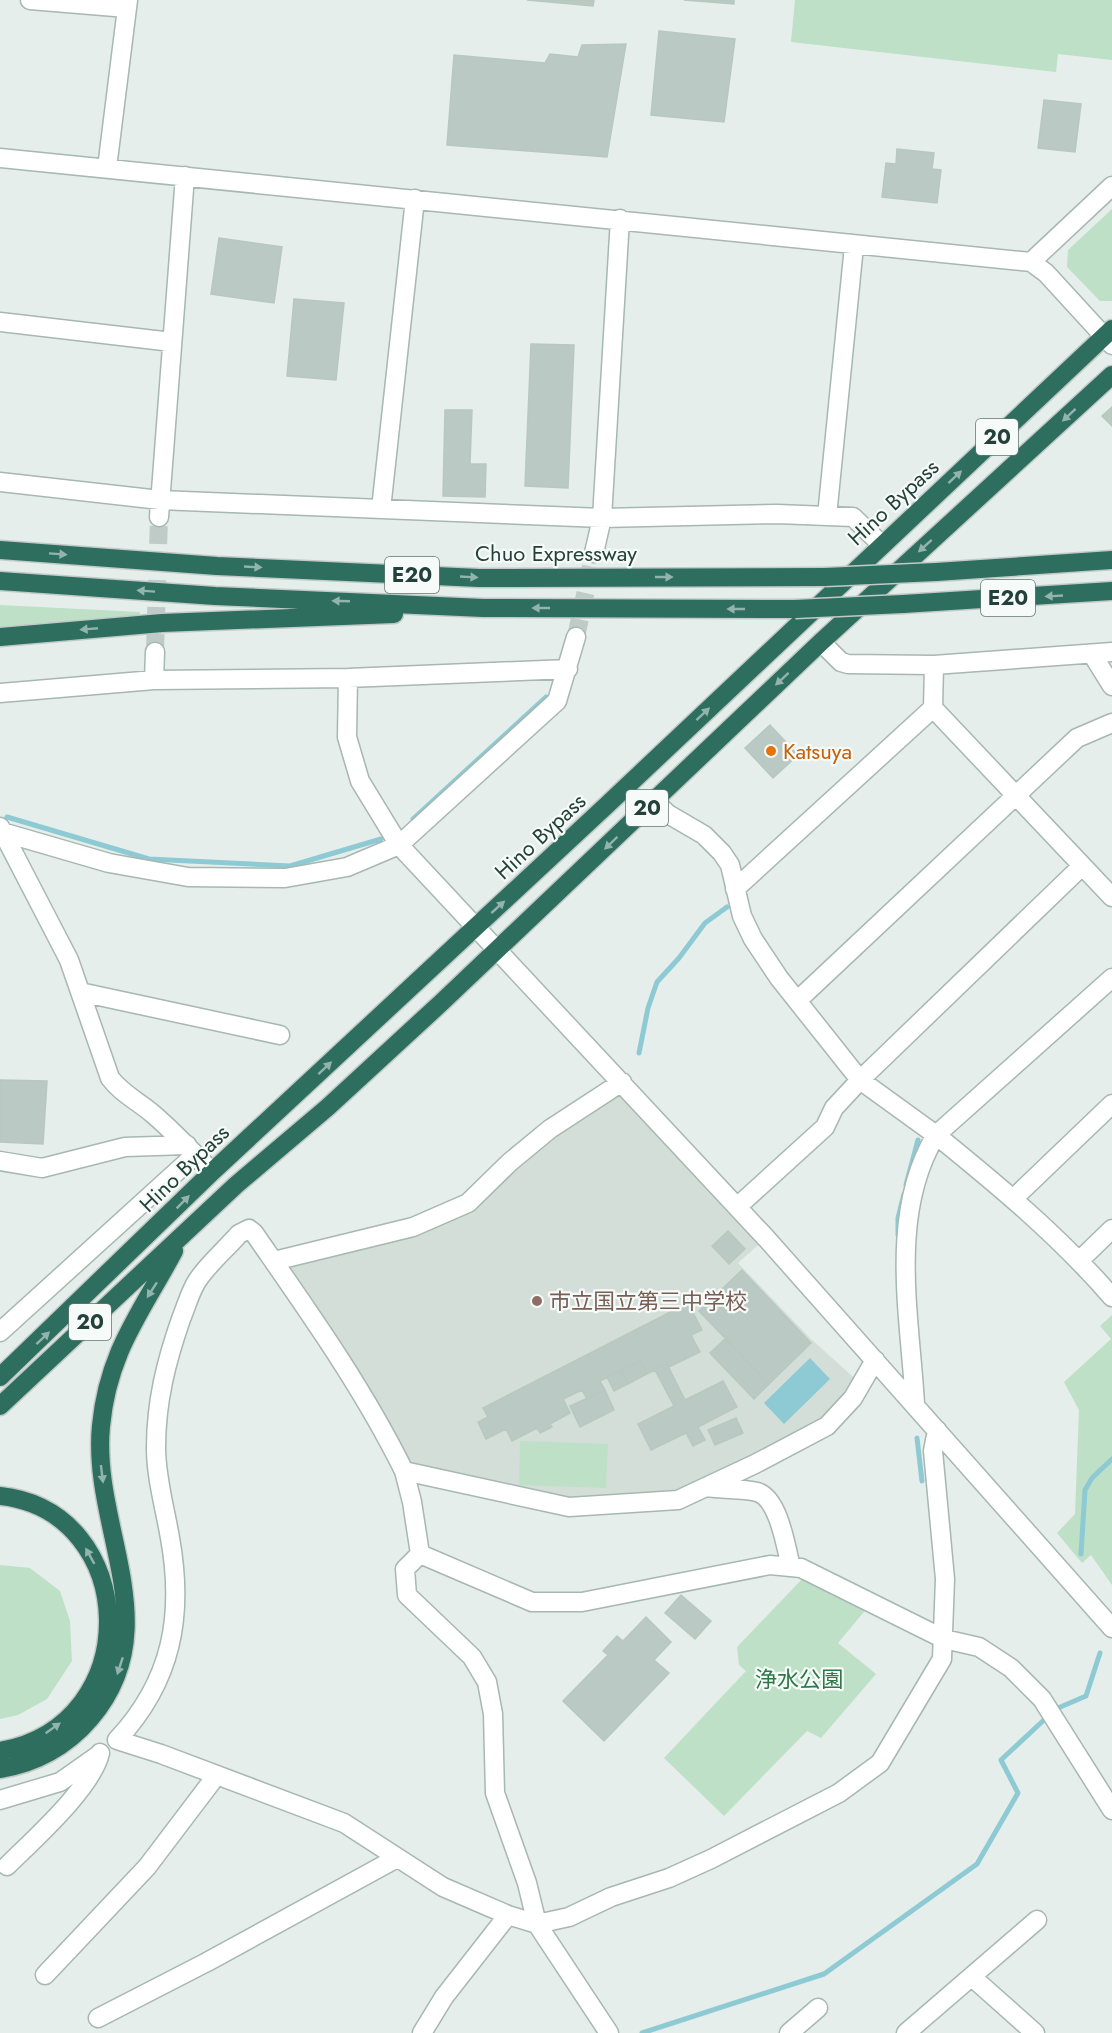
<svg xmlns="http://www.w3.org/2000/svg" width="1112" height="2033" font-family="Jost,'Noto Sans JP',sans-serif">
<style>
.built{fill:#d3ded9}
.green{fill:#bee0c6}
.water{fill:#8dcad4}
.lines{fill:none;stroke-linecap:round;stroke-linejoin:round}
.stream{stroke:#8dcad4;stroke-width:5}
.building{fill:#bac9c3;stroke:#b7c8c1;stroke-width:1.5}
.minor-tunnel{stroke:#becbc6;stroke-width:18;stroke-dasharray:18 9;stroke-linecap:butt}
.minor-casing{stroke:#a7b7b1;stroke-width:21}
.highway-casing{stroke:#c1cac7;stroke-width:21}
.minor{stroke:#fff;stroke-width:18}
.highway{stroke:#2e6e5f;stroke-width:18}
.highway-bridge-casing{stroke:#c1cac7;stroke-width:21;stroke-linecap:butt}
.highway-bridge{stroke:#2e6e5f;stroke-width:18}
.oneway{fill:#92b4ac}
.food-dot{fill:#e8710a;stroke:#f6faf8;stroke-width:2}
.education-dot{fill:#8d6e63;stroke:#f6faf8;stroke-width:2}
.labels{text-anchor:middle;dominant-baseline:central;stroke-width:4.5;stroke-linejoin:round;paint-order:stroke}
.shield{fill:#f6faf8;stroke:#627872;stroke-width:1.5}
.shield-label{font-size:21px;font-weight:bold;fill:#234138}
.street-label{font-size:22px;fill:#234138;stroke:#f6faf8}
.food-label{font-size:22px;fill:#c56008;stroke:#f6faf8;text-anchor:start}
.education-label{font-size:22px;fill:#785e54;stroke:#f6faf8;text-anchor:start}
.park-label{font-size:22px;fill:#2c7948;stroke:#f6faf8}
</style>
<rect width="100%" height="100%" fill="#e5eeea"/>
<!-- built -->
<path class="built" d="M622,1082L766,1238L738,1263L811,1339L862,1385L827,1426L678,1500L569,1507L404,1471L274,1261L468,1203Z"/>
<!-- green -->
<path class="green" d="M795,0H1112V60L1058,54L1056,72L791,42Z
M1112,209V301H1100L1067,267L1068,250Z
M0,605L140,612L139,617L0,630Z
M1112,1315V1585L1091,1555L1082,1563L1057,1533L1075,1514L1079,1410L1064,1382L1111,1339L1100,1326Z
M520,1441L608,1444L606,1488L519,1485Z
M0,1565L30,1568L60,1591L70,1621L72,1661L47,1699L18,1715L0,1719Z
M804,1577L868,1607L838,1643L876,1674L821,1738L807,1731L724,1816L664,1758L746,1671L739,1665L737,1647Z"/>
<!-- water -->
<path class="water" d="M810,1358L830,1379L784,1424L764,1403Z"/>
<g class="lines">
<!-- stream -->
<path class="stream" d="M7,817L149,859L290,866L381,839
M413,819L546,697
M639,1053L648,1008L657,982L679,958L705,923L727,907
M906,1185L918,1140
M898,1235V1218L904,1194
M917,1438L922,1481
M1081,1554L1085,1490L1092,1478L1112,1459
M1058,1708L1086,1696L1100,1653
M642,2033L824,1974L977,1864L1018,1793L1001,1760L1045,1719"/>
</g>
<!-- building -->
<path class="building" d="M527,0H594L593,6Z
M684,0H734V4Z
M659,31L735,39L724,122L651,115Z
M626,44L607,157L447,145L454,55L545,63L550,54L578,57L582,45Z
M1044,100L1081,104L1075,152L1038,148Z
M897,149L934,153L932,169L941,170L937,203L882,197L886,163L896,164Z
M219,238L282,247L274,303L211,294Z
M294,299L344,303L336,380L287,376Z
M531,344L574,345L568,488L525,486Z
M1112,407V426L1102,416Z
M445,410H472L470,464H486L485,497L443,496Z
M770,725L798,755L773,778L745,748Z
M0,1080L47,1081L43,1144L0,1142Z
M728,1231L745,1249L729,1264L712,1246Z
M742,1270L811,1343L769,1384L699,1311Z
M688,1303L702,1330L691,1335L700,1352L669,1367L667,1364L647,1374L640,1361L600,1381L605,1390L587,1399L582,1390L563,1399L570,1413L550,1424L552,1427L540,1433L537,1428L512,1441L506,1429L486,1439L478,1422L488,1417L483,1408Z
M725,1339L769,1384L754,1399L710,1353Z
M640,1361L647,1374L628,1384L621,1370Z
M667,1364L685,1400L723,1381L737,1407L698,1427L705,1440L693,1446L686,1433L651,1450L638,1424L674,1406L655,1370Z
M621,1370L628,1384L614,1391L607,1377Z
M605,1390L614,1410L580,1427L570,1406Z
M736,1418L743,1433L715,1445L708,1430Z
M681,1595L711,1621L695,1639L665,1613Z
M646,1617L671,1642L654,1660L669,1673L604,1741L563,1701L608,1655L603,1651L617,1636L623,1641Z"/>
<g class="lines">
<!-- minor-tunnel -->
<path class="minor-tunnel" d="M576,637L594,553
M155,652L159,517"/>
<defs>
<path id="minor" d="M30,0L127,8
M0,158L1031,262L1046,273L1112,345
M107,168L128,0
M1031,262L1112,186
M0,322L172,342
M0,482L160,500L602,518L777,514L853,517L882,545
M381,509L415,199
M827,516L854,246
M159,517L185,176
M594,553L602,518L620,219
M821,642L841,662L848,664L934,665L1112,652
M1092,654L1112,686
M348,678L347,737L360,781L399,845L766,1238L1112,1628
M154,680L155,652
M0,693L154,680L348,678L568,669
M933,708L1112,897
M655,802L668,814L704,835L722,853L730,865L742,916L753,939L779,978L860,1080L936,1135C888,1214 910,1316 915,1404
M0,827L69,960L110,1078C122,1094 138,1101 153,1114C174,1132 193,1152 212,1172
M2,832L109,863L188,877L285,878L347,867L399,845L557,701L576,637
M735,889L933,708L934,665
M1112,978L936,1135C999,1186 1059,1236 1112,1297
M80,992L280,1035
M798,1000L1077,738L1112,723
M0,1161L42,1168L125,1147L187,1145
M1014,1198L1112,1104
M737,1207L825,1127L834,1108L860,1080L1082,866
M1080,1260L1112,1229
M274,1261L413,1227L468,1203L510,1162L550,1129L622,1082
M0,1332L195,1155
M404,1471L412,1502L420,1554L532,1602H582L770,1565L801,1568L944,1639L979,1647L1011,1668L1042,1699L1112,1810
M706,1487C723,1490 741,1488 757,1492C779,1498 786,1548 791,1567
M420,1554L405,1569L407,1595L472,1657L487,1682L493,1714L495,1793L527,1883L537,1924L569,1917L611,1897L669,1878L711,1859L839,1793L880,1763L942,1659L945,1579L933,1451L937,1430
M0,1800L60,1782L97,1756
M7,1866C33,1840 92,1788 100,1753
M45,1975L147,1867L216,1776
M972,1977L1035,2033
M98,2018L207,1962L397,1858
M422,2033L444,1997L508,1915
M609,2033L537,1924L508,1915L443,1887L344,1823L161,1754L117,1740C172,1681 184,1616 170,1538C165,1508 156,1478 156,1448C156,1402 166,1362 181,1319C186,1307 190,1292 197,1281C208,1264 226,1249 239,1234L249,1229L254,1233C308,1311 362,1386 404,1471L569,1507L678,1500L755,1464L827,1426L853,1398L875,1360
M789,2033L818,2008
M906,2033L1037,1920"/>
<path id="highway" d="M0,550L217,566L479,578L825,577
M936,572L1112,560
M0,581L215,596L483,608L795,609
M903,604L1112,591
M0,637L162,623L394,614
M0,1377L212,1172L608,804L1112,329
M0,1406L236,1185L328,1107L442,1002L821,642L1112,375
M0,1496C140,1511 148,1725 0,1751
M0,1769C35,1764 67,1746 90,1719C169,1627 91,1528 101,1426C108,1352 141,1313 174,1251"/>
</defs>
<!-- minor casing -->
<use href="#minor" class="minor-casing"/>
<!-- highway casing -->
<use href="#highway" class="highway-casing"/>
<!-- minor -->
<use href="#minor" class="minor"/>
<!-- highway -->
<use href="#highway" class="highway"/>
<defs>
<path id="highway-bridge" d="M825,577L936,572
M795,609L903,604"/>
</defs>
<!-- highway-bridge casing -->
<use href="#highway-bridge" class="highway-bridge-casing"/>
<!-- highway-bridge -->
<use href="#highway-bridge" class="highway-bridge"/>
</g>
<!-- one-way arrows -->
<defs><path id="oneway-solid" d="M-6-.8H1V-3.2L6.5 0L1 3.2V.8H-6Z" transform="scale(1.5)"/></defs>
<g class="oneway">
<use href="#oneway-solid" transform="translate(1069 415) rotate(137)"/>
<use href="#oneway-solid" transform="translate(955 477) rotate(-43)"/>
<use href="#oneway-solid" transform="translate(925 546) rotate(138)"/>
<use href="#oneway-solid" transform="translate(58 554) rotate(4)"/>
<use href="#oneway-solid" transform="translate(253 567) rotate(3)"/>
<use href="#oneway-solid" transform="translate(469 577) rotate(3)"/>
<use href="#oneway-solid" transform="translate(664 577)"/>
<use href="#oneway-solid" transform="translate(146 591) rotate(-176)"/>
<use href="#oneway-solid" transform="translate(1054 596) rotate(177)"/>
<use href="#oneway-solid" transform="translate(341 601) rotate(-178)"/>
<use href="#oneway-solid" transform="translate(541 608) rotate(-180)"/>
<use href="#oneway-solid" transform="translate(736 609) rotate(-180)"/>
<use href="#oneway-solid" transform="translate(89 629) rotate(175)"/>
<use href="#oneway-solid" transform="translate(782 679) rotate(137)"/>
<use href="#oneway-solid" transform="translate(703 714) rotate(-43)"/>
<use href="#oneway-solid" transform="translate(611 843) rotate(136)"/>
<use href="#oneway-solid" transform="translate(498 907) rotate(-42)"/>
<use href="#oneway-solid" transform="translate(325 1068) rotate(-43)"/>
<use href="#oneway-solid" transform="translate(183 1202) rotate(-45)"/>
<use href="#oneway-solid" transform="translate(152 1290) rotate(123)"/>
<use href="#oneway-solid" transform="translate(43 1338) rotate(-43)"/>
<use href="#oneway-solid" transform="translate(102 1474) rotate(83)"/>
<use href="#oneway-solid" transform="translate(90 1556) rotate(-119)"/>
<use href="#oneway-solid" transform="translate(120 1666) rotate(108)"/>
<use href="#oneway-solid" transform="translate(53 1728) rotate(-35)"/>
</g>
<!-- markers -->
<circle class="food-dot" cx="771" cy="751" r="6"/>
<circle class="education-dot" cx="537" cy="1301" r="6"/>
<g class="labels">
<!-- shield labels -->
<g class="shield">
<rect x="976" y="419" width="42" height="36" rx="4.5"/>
<rect x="385" y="557" width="54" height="36" rx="4.5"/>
<rect x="981" y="580" width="54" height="36" rx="4.5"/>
<rect x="626" y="790" width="42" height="36" rx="4.5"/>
<rect x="69" y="1304" width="42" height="36" rx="4.5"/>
</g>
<g class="shield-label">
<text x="997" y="437">20</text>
<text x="412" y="575">E20</text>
<text x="1008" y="598">E20</text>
<text x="647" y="808">20</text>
<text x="90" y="1322">20</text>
</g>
<!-- street labels -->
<g class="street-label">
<text transform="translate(893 502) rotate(-43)">Hino Bypass</text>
<text x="556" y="553">Chuo Expressway</text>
<text transform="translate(540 836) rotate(-43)">Hino Bypass</text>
<text transform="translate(184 1168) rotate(-44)">Hino Bypass</text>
</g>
<!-- food labels -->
<g class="food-label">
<text x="783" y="751">Katsuya</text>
</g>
<!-- education labels -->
<g class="education-label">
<text x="549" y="1301">市立国立第三中学校</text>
</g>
<!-- park labels -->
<g class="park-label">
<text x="799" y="1679">浄水公園</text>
</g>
</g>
</svg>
